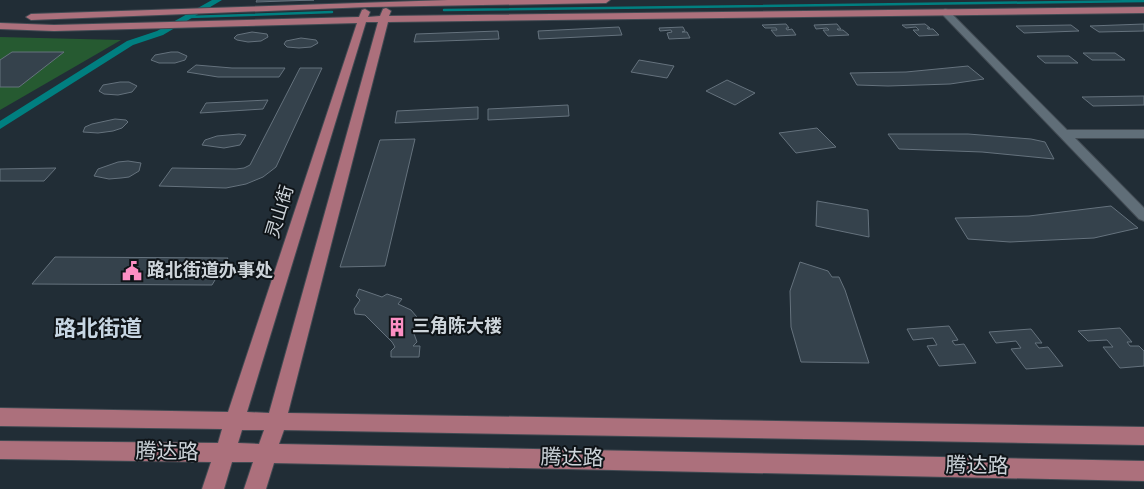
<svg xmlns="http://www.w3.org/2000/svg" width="1144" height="489" font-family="Overpass,'Noto Sans SC',sans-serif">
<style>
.green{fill:#265a31}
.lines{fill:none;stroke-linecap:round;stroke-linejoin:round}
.stream{stroke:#007f80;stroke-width:2.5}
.canal{fill:#007f80;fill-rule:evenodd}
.building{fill:#35424c;stroke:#65727d}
.minor-casing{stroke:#414a52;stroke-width:2}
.major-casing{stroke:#414a52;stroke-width:2}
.minor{fill:#606e78;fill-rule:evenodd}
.major{fill:#ac707c;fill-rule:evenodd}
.labels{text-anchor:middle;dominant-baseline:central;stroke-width:4;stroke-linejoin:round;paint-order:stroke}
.street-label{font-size:18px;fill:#cdd4da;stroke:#0f1418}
.poi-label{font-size:18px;font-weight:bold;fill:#cdd4da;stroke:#0f1418;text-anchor:start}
.near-street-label{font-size:21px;fill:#cdd4da;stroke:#0f1418}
.district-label{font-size:22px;font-weight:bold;fill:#c7d6e3;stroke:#0f1418}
</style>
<rect width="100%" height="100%" fill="#212d36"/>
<!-- green -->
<path class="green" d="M0,37L121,40L0,110Z"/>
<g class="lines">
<!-- stream -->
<path class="stream" d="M444,10L1144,1
M188,17L332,12"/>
<!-- canal -->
<path class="canal" d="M212,0H222L163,35L133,45L0,129V121L127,41L157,31Z"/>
</g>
<!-- building -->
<path class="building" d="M257,0H314L256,2Z
M786,24L789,28H786L787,30L792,29L796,35L776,36L771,30H777L776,28H765L762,25Z
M837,24L841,29H837L838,30H843L849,35L828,36L823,30H829L827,28L816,29L814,25Z
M925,24L930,28H927L928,29H933L939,35L919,36L913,30H919L916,27L906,28L902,25Z
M1144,24V31L1099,32L1090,26Z
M1071,25L1079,31L1024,33L1016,26Z
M619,27L622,35L539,39L538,31Z
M683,27L685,31L682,32H687L690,38L669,39L667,33L672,32L671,30L660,31L659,28Z
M498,31L499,39L414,42L416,34Z
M252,32L267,34L268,37L261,41L248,42L237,40L234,38L237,35Z
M301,38L316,40L318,43L311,47L299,48L287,47L284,44L286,41Z
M12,52H64L19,87H0V60Z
M171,52H178L187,56L185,60L175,63H159L151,60L155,55Z
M1083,53H1115L1125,60H1092Z
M1037,56H1069L1078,63H1045Z
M639,60L674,66L667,78L631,72Z
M196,65L232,68H285L279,77H218L187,72Z
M968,66L984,79L950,84L888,86L857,85L850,73L906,72Z
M300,68H322L276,167L263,177L246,184L226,188L159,186L172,168L236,169L244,168L250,165Z
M727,80L755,93L735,105L706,91Z
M120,82H129L137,86L132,92L118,95L104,94L99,91L103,85Z
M1144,96V105L1093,106L1082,97Z
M268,100L263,109L200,113L206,103Z
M568,105L569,116L488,120V109Z
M478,107V119L395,123L397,111Z
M115,119L126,120L128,122L122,128L113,131L98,133L83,132L85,127L92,124Z
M817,128L836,147L796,153L779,133Z
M239,134L246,135L240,145L224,148L202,145L205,140L217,136Z
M888,134H968L1031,139L1045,142L1054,159L982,152L899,149Z
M415,139L385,266L340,267L380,140Z
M128,161L141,163L139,171L129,177L121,178L109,179L94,176L98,169L118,162Z
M56,168L44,181H0V169Z
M817,201L868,210L869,237L816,226Z
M1111,206L1138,228L1094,238L1010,242L968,239L955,218L1029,216Z
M55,257L228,258L212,285L32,284Z
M800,262L828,271L832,277H839L845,290L869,363L801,362L791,327L790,291Z
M359,289L382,297L387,294L402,299L398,304L411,310L422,323L413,331L417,342L413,346H420L419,357H391V351L395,347L392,342L365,315L355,314L354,309L360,300L356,296Z
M949,326L958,340L952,341L955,345L964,344L976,363L939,366L927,346L937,345L933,338L913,340L907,329Z
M1120,328L1132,342H1127L1130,346H1139L1144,351V366L1120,368L1103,347H1113L1107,340L1088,341L1078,331Z
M1031,329L1042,343H1035L1039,348L1048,347L1063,366L1026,369L1011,349L1021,348L1016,341L996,343L989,332Z"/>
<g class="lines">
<defs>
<path id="minor" d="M945,9L948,10L1067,130H1144V138H1075L1144,208V221L1139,219L942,14L940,12Z"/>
<path id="major" d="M448,0H610L606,3L368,7L31,20L26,17L31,14Z
M1144,7V13L388,22L288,413L1144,427V445L284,430L279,444L1144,461V481L274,463L266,489H244L253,462H232L224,489H202L211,462L0,459V441L218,443L222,429L0,426V408L228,412L357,23L54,31L0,29V23L54,25L359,17L362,10L365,9L370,12L368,17L380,16L383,9L386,8L391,11L389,16ZM366,22H378L269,413L247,412ZM242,430H264L259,444L238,443Z"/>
</defs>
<!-- minor casing -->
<use href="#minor" class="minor-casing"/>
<!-- major casing -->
<use href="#major" class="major-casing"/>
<!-- minor -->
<use href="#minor" class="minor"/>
<!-- major -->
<use href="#major" class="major"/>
</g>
<!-- icons -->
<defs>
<symbol id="civic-bare" viewBox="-9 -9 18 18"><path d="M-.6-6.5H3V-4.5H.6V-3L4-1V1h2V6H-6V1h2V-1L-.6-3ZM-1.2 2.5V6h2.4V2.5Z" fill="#fc8fc3" stroke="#0f1418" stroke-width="2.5" paint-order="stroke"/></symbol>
<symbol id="building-bare" viewBox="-9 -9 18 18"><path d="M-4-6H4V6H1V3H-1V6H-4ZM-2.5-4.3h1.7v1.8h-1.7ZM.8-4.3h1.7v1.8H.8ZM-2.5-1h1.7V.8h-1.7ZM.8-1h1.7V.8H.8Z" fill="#fc8fc3" stroke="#0f1418" stroke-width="2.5" paint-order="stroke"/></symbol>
</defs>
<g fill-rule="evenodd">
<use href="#civic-bare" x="118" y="257" width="28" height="28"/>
<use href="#building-bare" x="383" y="313" width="28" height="28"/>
</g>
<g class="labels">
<!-- street labels -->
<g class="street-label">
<text transform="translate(281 212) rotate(-73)">灵山街</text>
</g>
<!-- poi labels -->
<g class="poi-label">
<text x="147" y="271">路北街道办事处</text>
<text x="412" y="327">三角陈大楼</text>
</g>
<!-- near-street labels -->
<g class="near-street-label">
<text transform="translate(167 453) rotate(1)">腾达路</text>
<text transform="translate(572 459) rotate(1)">腾达路</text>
<text transform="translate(977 467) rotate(1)">腾达路</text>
</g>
<!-- district labels -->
<g class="district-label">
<text x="98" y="330">路北街道</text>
</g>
</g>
</svg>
